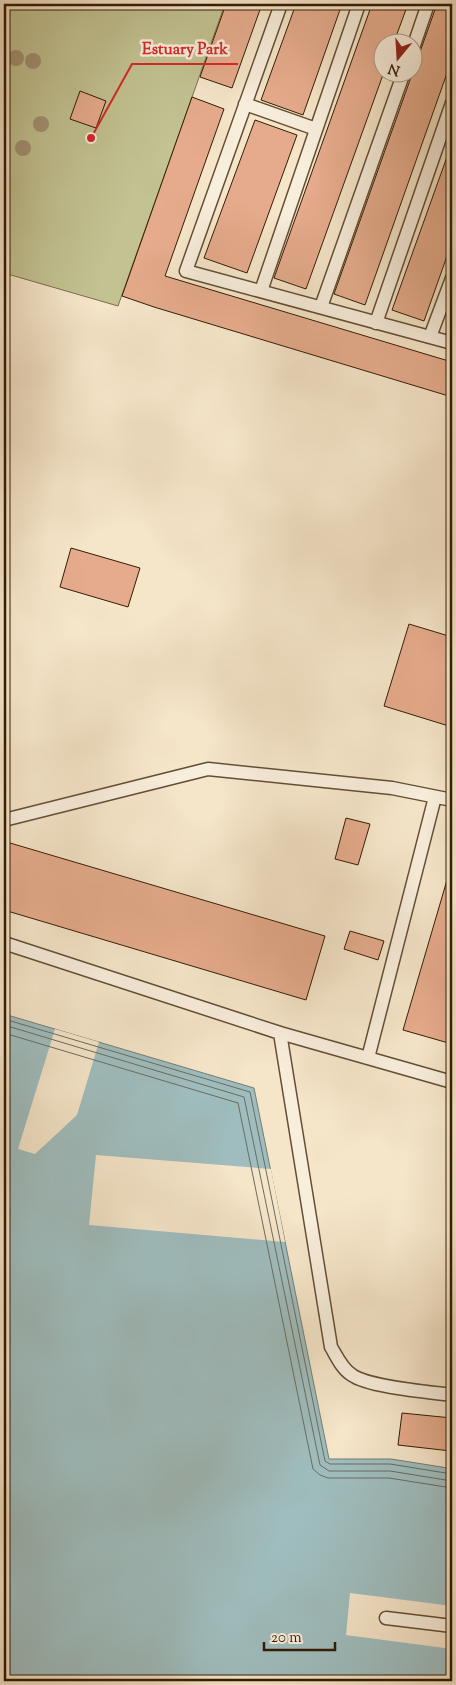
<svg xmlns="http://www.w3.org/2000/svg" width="456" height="1685" font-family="'Sorts Mill Goudy',serif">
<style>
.green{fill:#c2c292;stroke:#7b6f4a}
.water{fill:#9fbdbe;stroke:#747d73}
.pier{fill:#f5e5c9}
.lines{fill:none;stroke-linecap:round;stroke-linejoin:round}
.shore{stroke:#6a6c60;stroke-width:1}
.building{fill:#e5ab8c;stroke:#341c03}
.service-casing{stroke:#644e34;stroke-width:15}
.service{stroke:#f8eedc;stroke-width:12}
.tree{fill:#a29274}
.leader{fill:none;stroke:#d62828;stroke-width:2}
.callout-dot{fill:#d62828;stroke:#f8eedc;stroke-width:2}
.callout-label{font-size:16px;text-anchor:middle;font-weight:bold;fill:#d62828;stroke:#f8eedc;stroke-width:5;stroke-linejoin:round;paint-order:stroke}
</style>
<rect width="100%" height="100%" fill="#f5e5c9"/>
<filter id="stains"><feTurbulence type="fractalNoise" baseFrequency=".004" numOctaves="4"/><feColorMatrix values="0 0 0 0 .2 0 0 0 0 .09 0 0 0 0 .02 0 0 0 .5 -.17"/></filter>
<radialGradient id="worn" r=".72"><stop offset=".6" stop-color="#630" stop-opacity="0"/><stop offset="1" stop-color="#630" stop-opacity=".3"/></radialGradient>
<!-- green -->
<path class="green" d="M4,4H225L118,306L4,273Z"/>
<!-- water -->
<path class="water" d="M4,1014L254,1088L329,1459H391L448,1468L452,1470V1681H4Z"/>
<!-- pier -->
<path class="pier" d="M55,1029L99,1042L77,1115L35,1154L18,1149Z
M96,1155L271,1169L285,1242L89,1225Z
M350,1593L452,1606V1649L346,1635Z"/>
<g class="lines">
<!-- shore -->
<path class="shore" d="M4,1019L250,1092L325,1461L330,1464H390L452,1474
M4,1025L244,1097L320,1465L329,1471H390L452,1481
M4,1033L238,1103L313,1469L320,1475L328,1478H389L452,1488"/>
</g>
<!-- building -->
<path class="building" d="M226,4H262L232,88L200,77Z
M296,4H342L303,115L261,100Z
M372,4H408L394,42H384V72L306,289L274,278Z
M437,4H452V59L365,305L334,294Z
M80,91L106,101L96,128L70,119Z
M192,97L224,109L165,276L452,362V397L154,307L122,296Z
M255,120L297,135L247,273L204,258Z
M452,143V242L424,321L392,310Z
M71,548L140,568L128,607L60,587Z
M409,624L452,637V727L384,706Z
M346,818L370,824L358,865L335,859Z
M10,843L325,936L306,1000L4,910V864Z
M452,863V1044L403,1030Z
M350,931L384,941L378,960L344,949Z
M402,1413L452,1418L451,1451L398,1445Z"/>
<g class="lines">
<defs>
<path id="service" d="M281,4L186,271L452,343
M414,45L428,4
M245,104L316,129
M261,291L359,4
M321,307L404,72
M376,323L452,103
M430,337L452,278
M4,820L208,769L392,788L452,800
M4,943L280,1033
M368,1058L435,797
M452,1082L280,1033L331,1347C337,1357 342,1369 352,1375C368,1387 430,1392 452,1395
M386,1618L452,1626"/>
</defs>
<!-- service casing -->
<use href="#service" class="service-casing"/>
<!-- service -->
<use href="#service" class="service"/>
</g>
<!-- trees -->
<g class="tree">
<circle cx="16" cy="58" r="8"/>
<circle cx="33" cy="61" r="8"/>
<circle cx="41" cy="124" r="8"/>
<circle cx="23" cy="148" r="8"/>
</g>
<!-- callouts -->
<path class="leader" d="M91 138L132 64H238"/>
<circle class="callout-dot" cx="91" cy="138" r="5"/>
<g class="callout-label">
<text x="185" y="54">Estuary Park</text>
</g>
<!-- margin -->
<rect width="456" height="1685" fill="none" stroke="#f5e5c9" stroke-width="20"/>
<rect x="5" y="5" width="446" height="1675" fill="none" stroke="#341c03" stroke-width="2.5"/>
<rect x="10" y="10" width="436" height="1665" fill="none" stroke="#341c03"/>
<!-- north arrow -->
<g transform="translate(398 58) rotate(198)"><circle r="24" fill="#f8eedc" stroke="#aa9a85"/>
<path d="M0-4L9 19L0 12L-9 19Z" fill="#8f2418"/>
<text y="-8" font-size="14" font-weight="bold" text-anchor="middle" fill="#341c03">N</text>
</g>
<!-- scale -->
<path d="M264 1642v8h71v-8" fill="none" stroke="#341c03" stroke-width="2.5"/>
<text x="271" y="1642" font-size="15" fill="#341c03" stroke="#f8eedc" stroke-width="4" paint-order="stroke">20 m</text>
<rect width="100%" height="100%" filter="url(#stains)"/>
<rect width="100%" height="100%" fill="url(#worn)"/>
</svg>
